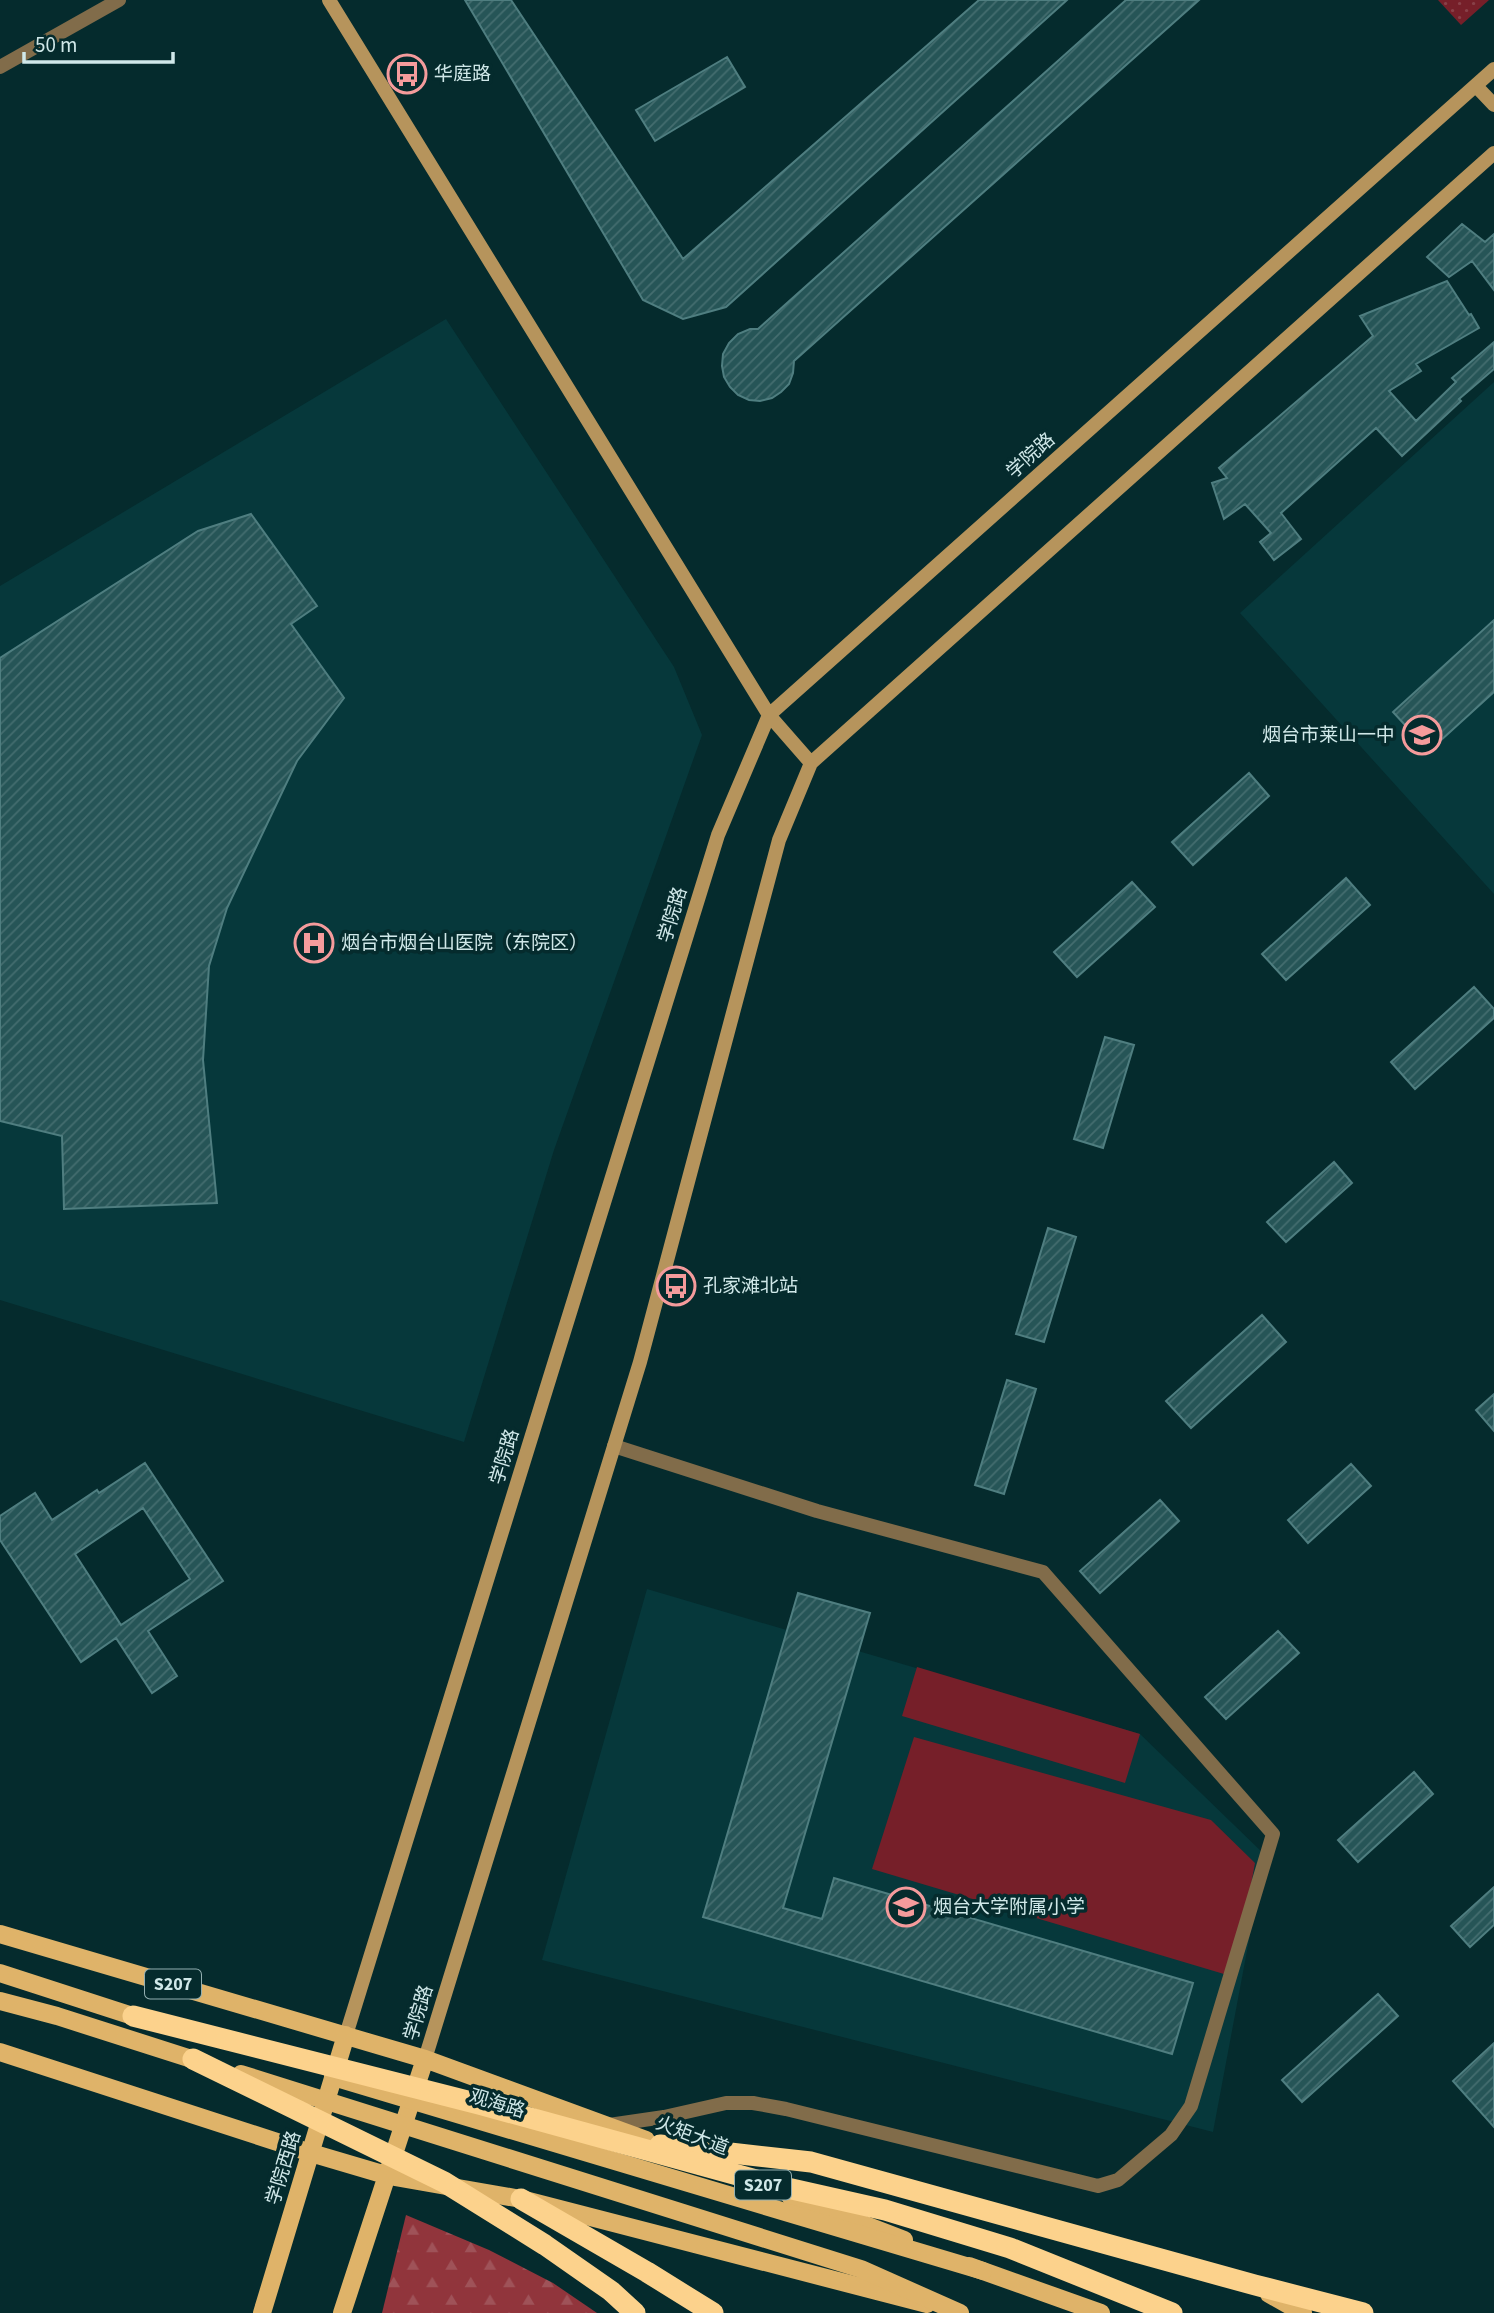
<svg xmlns="http://www.w3.org/2000/svg" width="1494" height="2313" font-family="'Source Sans 3','Noto Sans SC',sans-serif">
<style>
.built{fill:#06383b}
.grass{fill:url(#grass-dots)}
.forest{fill:url(#forest-firs)}
.pitch{fill:#761f29}
.building{fill:url(#building-hatch);stroke:#4f7e80;stroke-width:2;fill-rule:evenodd}
.lines{fill:none;stroke-linecap:round;stroke-linejoin:round}
.street{stroke:#816c4a;stroke-width:14}
.secondary{stroke:#b6945c;stroke-width:14}
.primary{stroke:#dfb369;stroke-width:18}
.highway{stroke:#fcd28c;stroke-width:21}
.primary-bridge{stroke:#dfb369;stroke-width:18}
.highway-bridge{stroke:#fcd28c;stroke-width:21}
.labels{text-anchor:middle;dominant-baseline:central;stroke-width:7;stroke-linejoin:round;paint-order:stroke}
.shield{fill:#052b2d;stroke:#93afb1;stroke-width:2}
.shield-label{font-size:18px;font-weight:bold;fill:#d0e8e9}
.poi-label{font-size:19px;fill:#d0e8e9;stroke:#052b2d;text-anchor:start}
.street-label{font-size:19px;fill:#d0e8e9;stroke:#052b2d}
</style>
<defs>
<pattern id="grass-dots" width="8" height="8" patternUnits="userSpaceOnUse" patternTransform="scale(1.75)"><rect width="8" height="8" fill="#761f29"/><path d="M2 2h.1M6 6h.1" fill="none" stroke="#884048" stroke-width="1.8" stroke-linecap="round"/></pattern>
<pattern id="forest-firs" width="22" height="20" patternUnits="userSpaceOnUse" patternTransform="scale(1.75)"><rect width="22" height="20" fill="#91353c"/><path d="M5 1l3.5 6h-7zM16 11l3.5 6h-7z" fill="#9f5258"/></pattern>
<pattern id="building-hatch" width="6" height="6" patternUnits="userSpaceOnUse" patternTransform="scale(1.75)"><rect width="6" height="6" fill="#265557"/><path d="M-1 1l2-2M0 6l6-6M5 7l2-2" fill="none" stroke="#446d6f"/></pattern>
</defs>
<rect width="100%" height="100%" fill="#052b2d"/>
<!-- built -->
<path class="built" d="M446,319L674,667L702,735L554,1150L464,1442L0,1300V586Z
M1494,382V894L1240,613Z
M647,1589L1140,1734L1265,1855L1213,2132L542,1960Z"/>
<!-- grass -->
<path class="grass" d="M1438,0H1489L1461,25Z"/>
<!-- forest -->
<path class="forest" d="M406,2215L489,2250L553,2283L597,2313H382Z"/>
<!-- pitch -->
<path class="pitch" d="M917,1667L1140,1734L1125,1783L902,1716Z
M914,1737L1211,1820L1255,1863L1234,1977L872,1869Z"/>
<!-- building -->
<path class="building" d="M465,0H511L683,259L979,0H1067L726,307L683,319L643,300Z
M1126,0H1199L794,361L793,373L789,384L781,392L772,398L760,401L749,400L738,395L730,387L724,377L722,366L723,354L729,343L738,334L750,329H758Z
M727,57L745,87L655,141L636,110Z
M1462,224L1485,242L1494,234V290L1472,261L1449,277L1427,257Z
M1447,281L1469,315L1471,314L1479,328L1416,364L1421,371L1389,391L1416,421L1456,382L1452,378L1494,342V369L1459,399L1461,401L1402,456L1376,428L1281,513L1301,539L1274,560L1260,542L1271,533L1245,504L1224,519L1212,483L1227,478L1219,468L1373,336L1360,316Z
M251,514L317,606L291,624L344,698L297,761L227,908L209,966L203,1060L217,1203L64,1209L62,1136L0,1121V658L198,531Z
M1494,620V692L1429,751L1393,712Z
M1249,773L1269,796L1193,865L1172,842Z
M1346,878L1370,905L1286,980L1262,954Z
M1132,882L1155,907L1077,977L1054,952Z
M1474,987L1494,1009V1018L1415,1089L1391,1062Z
M1105,1037L1134,1045L1103,1148L1074,1139Z
M1334,1162L1352,1183L1286,1242L1267,1222Z
M1048,1228L1076,1237L1044,1342L1016,1334Z
M1262,1315L1286,1342L1191,1428L1166,1401Z
M1007,1380L1036,1389L1004,1494L975,1485Z
M1494,1394V1431L1476,1410Z
M145,1463L223,1581L148,1631L177,1676L152,1693L116,1638L81,1662L0,1540V1516L35,1493L52,1520L97,1490L99,1493ZM143,1508L190,1579L121,1625L75,1554Z
M1351,1464L1371,1486L1308,1543L1288,1520Z
M1160,1500L1179,1521L1100,1593L1080,1571Z
M798,1593L870,1613L783,1908L822,1919L834,1878L1193,1983L1172,2054L703,1917Z
M1278,1631L1299,1653L1226,1719L1205,1697Z
M1414,1772L1433,1794L1358,1862L1338,1840Z
M1494,1887V1925L1470,1947L1451,1926Z
M1378,1994L1398,2016L1302,2102L1282,2080Z
M1494,2043V2127L1453,2081Z"/>
<g class="lines">
<!-- street -->
<path class="street" d="M0,67L119,0
M609,2125L664,2117L726,2103H753L786,2109L1098,2186L1118,2180L1171,2135L1191,2106L1273,1834L1043,1572L817,1511L614,1446"/>
<!-- secondary -->
<path class="secondary" d="M329,0L769,715L811,763
M1476,86L1494,105
M346,2035L718,835L769,715L1494,69
M425,2059L640,1362L779,840L811,763L1494,153"/>
<!-- primary -->
<path class="primary" d="M0,1934L425,2059L646,2140
M0,2052L311,2153L389,2176L521,2199L927,2304
M790,2196L904,2240
M969,2266L1101,2313
M1269,2294L1303,2313
M262,2313L346,2035
M342,2313L425,2059"/>
<!-- highway -->
<path class="highway" d="M660,2145L811,2162L1255,2285L1363,2313
M521,2199L647,2272L713,2313"/>
<!-- primary-bridge -->
<path class="primary-bridge" d="M0,1973L145,2020
M0,2001L57,2016L204,2063
M241,2074L861,2269L960,2313
M333,2077L983,2271"/>
<!-- highway-bridge -->
<path class="highway-bridge" d="M133,2016L479,2104L774,2185L885,2210L1010,2248L1172,2313
M193,2059L444,2182L545,2245L611,2291L635,2313"/>
</g>
<!-- icons -->
<defs>
<symbol id="bus-ring" viewBox="-11 -11 22 22"><circle r="9.5" fill="#052b2d" stroke="#f59b9c" stroke-width="1.5"/><path d="M-5-6H5V4H4V6H2V4H-2V6H-4V4H-5ZM-3.5-4V0h7V-4ZM-3.5 1.2v1.5H-2V1.2ZM2 1.2v1.5H3.5V1.2Z" fill="#f59b9c"/></symbol>
<symbol id="school-ring" viewBox="-11 -11 22 22"><circle r="9.5" fill="#052b2d" stroke="#f59b9c" stroke-width="1.5"/><path d="M0-5L7-2L0 1L-7-2ZM-4 1L0 2.5L4 1V4Q0 6-4 4Z" fill="#f59b9c"/></symbol>
<symbol id="hospital-ring" viewBox="-11 -11 22 22"><circle r="9.5" fill="#052b2d" stroke="#f59b9c" stroke-width="1.5"/><path d="M-5-5h3v3.5h4V-5h3V5h-3V1.5h-4V5h-3Z" fill="#f59b9c"/></symbol>
</defs>
<g fill-rule="evenodd">
<use href="#bus-ring" x="385" y="52" width="44" height="44"/>
<use href="#school-ring" x="1400" y="713" width="44" height="44"/>
<use href="#hospital-ring" x="292" y="921" width="44" height="44"/>
<use href="#bus-ring" x="654" y="1264" width="44" height="44"/>
<use href="#school-ring" x="884" y="1885" width="44" height="44"/>
</g>
<g class="labels">
<!-- shield labels -->
<g class="shield">
<rect x="145" y="1969.5" width="56" height="29" rx="5"/>
<rect x="735" y="2170.5" width="56" height="29" rx="5"/>
</g>
<g class="shield-label">
<text x="173" y="1984">S207</text>
<text x="763" y="2185">S207</text>
</g>
<!-- poi labels -->
<g class="poi-label">
<text x="434" y="74">华庭路</text>
<text x="1395" y="735" text-anchor="end">烟台市莱山一中</text>
<text x="341" y="943">烟台市烟台山医院（东院区）</text>
<text x="703" y="1286">孔家滩北站</text>
<text x="933" y="1907">烟台大学附属小学</text>
</g>
<!-- street labels -->
<g class="street-label">
<text transform="translate(1031 456) rotate(-42)">学院路</text>
<text transform="translate(673 915) rotate(-73)">学院路</text>
<text transform="translate(505 1457) rotate(-73)">学院路</text>
<text transform="translate(419 2013) rotate(-73)">学院路</text>
<text transform="translate(497 2104) rotate(17)">观海路</text>
<text transform="translate(692 2136) rotate(21)">火矩大道</text>
<text transform="translate(284 2168) rotate(-73)">学院西路</text>
</g>
</g>
<!-- scale -->
<path d="M24 52v10h149v-10" fill="none" stroke="#d0e8e9" stroke-width="3.5"/>
<text x="35" y="52" font-size="21" fill="#d0e8e9" stroke="#052b2d" stroke-width="5" paint-order="stroke">50 m</text>
</svg>
